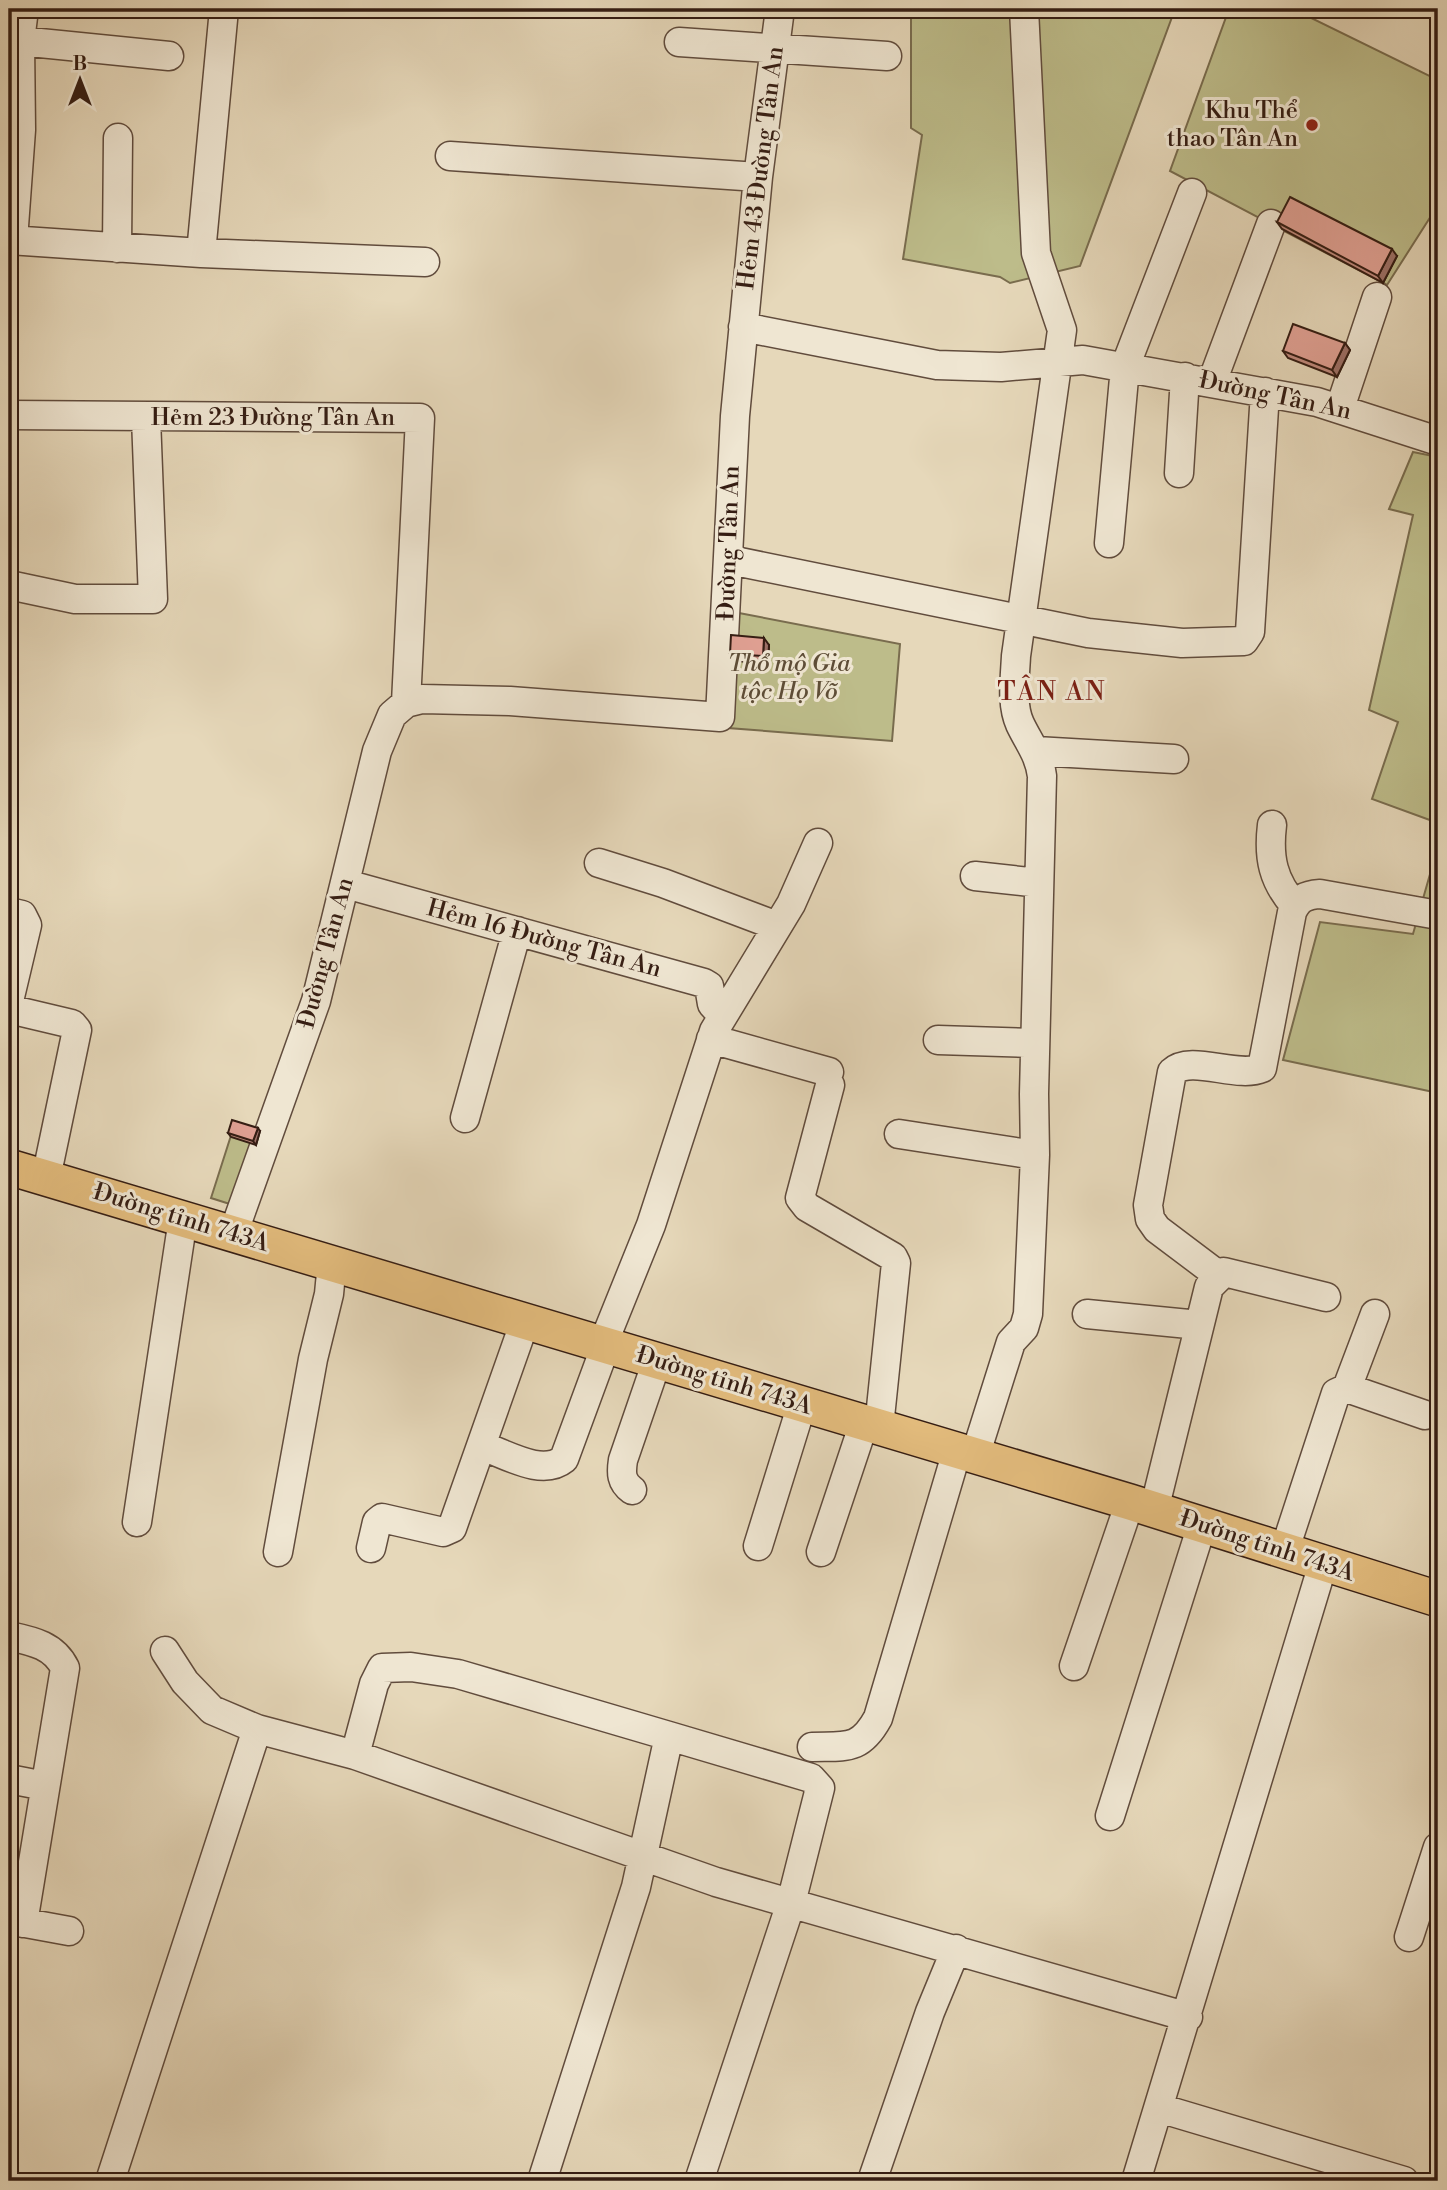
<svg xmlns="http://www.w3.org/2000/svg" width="1447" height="2190" font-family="'Libre Bodoni',serif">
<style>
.green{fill:#bdbc8a;stroke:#796c4e;stroke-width:2}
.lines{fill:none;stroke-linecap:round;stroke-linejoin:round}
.minor-casing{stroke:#614c3d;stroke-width:31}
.major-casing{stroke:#351d13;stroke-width:38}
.minor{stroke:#efe6d2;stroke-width:28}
.major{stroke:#e3bc7d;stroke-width:35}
.wall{fill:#c18a7e;stroke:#351d13;stroke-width:2}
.shaded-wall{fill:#9d7067;stroke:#351d13;stroke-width:2}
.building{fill:#e0a093;stroke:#351d13;stroke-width:2}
.poi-dot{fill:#8f2418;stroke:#efe6d2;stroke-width:2.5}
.labels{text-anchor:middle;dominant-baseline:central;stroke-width:6;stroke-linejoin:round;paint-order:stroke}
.poi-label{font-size:24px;fill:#351d13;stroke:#efe6d2;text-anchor:end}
.street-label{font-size:24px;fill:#351d13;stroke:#efe6d2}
.park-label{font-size:24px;font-style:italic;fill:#5e4d37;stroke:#efe6d2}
.neighbourhood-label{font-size:26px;letter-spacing:2px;fill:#7a1f14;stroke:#efe6d2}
</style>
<rect width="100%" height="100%" fill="#e6d8ba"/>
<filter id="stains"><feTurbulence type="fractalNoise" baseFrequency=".00286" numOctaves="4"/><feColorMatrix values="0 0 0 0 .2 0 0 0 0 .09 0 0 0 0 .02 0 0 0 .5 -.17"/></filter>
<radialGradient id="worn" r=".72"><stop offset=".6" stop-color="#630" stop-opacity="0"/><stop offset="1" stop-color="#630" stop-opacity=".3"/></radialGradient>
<!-- green -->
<path class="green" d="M911,9H1175L1080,266L1010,283L1000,277L903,259L922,135L911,128Z
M1229,9H1293L1438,80V205L1387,285L1170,171Z
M1413,452L1438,457V823L1372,799L1398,722L1369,710L1413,515L1389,509Z
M739,613L900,644L892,741L728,728Z
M1438,846V1093L1283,1060L1320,922L1413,934Z
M235,1123L260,1131L236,1206L211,1198Z"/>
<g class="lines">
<defs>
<path id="minor" d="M20,41L24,9
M679,42L887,56
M450,156L758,177
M9,240L201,253L224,9
M13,240L21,130L20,41L169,56
M117,248L118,138
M201,253L425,262
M743,327L937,365L1001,367L1083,360L1317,402L1438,441
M1212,382L1271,224
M1340,408L1377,297
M9,415L420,418L406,703
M1179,473L1185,377
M1109,543L1125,367L1192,193
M730,560L1088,633L1182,643L1244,641L1250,632L1265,392
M9,585L75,599H153L146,418
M1036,751L1174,759
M1272,825C1268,858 1273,881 1295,906
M599,863L663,883L777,926
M975,876L1039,883
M346,884L704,983L709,986L712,1004L722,1015
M9,912L22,915L27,925L9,1001
M9,1005L13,1010L72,1024L77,1030L46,1178
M711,1039L829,1072
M938,1040L1035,1043
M830,1085L800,1198L807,1207L893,1257L896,1263L879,1427
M465,1118L517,931
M899,1134L1035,1155
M233,1234L316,1001L377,751L392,715L406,703L422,699L510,701L720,717L735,416L758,177L780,9
M1218,1275L1157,1229L1150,1219L1148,1205L1172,1072C1191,1054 1237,1079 1262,1068L1292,912C1298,899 1305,895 1320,894L1438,915
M1087,1314L1199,1325
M603,1344L651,1225L714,1031L791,904L818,843
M1347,1388L1375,1314
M482,1446C506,1454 542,1477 564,1459L606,1345
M975,1456L1011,1342L1024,1328L1028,1314L1035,1155L1034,1094L1042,776C1039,754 1029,743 1020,724C1011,704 1015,678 1016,656L1062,330L1036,253L1024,9
M632,1490C621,1482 621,1473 623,1460L657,1361
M1154,1510L1209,1287L1224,1272L1326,1297
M137,1522L183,1219
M758,1546L802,1404
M371,1548L377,1522L382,1518L443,1532L452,1528L525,1321
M278,1552L313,1359L329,1294L332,1263
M821,1552L864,1423
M1284,1552L1336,1393L1347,1388L1425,1415
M9,1636C32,1641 54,1645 65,1668L23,1923
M165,1651L185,1682L212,1710L257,1729L355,1755L716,1882L1188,2017
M1074,1666L1130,1502
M669,1736L811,1778L820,1788L791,1903L699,2181
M812,1747C846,1746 860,1751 878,1718L957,1451
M355,1755L374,1684L382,1668L411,1667L458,1674L669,1736L636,1887L542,2181
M9,1779L45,1786
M1110,1816L1202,1525
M9,1920L69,1931
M1409,1937L1438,1847
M1159,2108L1404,2181
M110,2181L257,1729
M872,2181L930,2012L956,1949
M1136,2181L1323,1564"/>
<path id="major" d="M9,1167L1130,1502L1438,1599"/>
</defs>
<!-- minor casing -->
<use href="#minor" class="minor-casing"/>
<!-- major casing -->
<use href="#major" class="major-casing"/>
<!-- minor -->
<use href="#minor" class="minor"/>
<!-- major -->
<use href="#major" class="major"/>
</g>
<!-- wall -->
<path class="wall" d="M1277,222L1397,256L1383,283L1282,229Z
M1345,343L1350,350L1337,377L1288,358L1283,351Z
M769,645L768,663L735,661L730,654Z
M260,1131L256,1145L231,1137L228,1133Z"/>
<!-- shaded-wall -->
<path class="shaded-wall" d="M1392,249L1397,256L1383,283L1378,276Z
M1345,343L1350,350L1337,377L1332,370Z
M764,638L769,645L768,663L763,656Z
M258,1128L260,1131L256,1145L253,1141Z"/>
<!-- building -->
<path class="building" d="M1290,197L1392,249L1378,276L1277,222Z
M1293,324L1345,343L1332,370L1283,351Z
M731,635L764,638L763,656L730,654Z
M232,1120L258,1128L253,1141L228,1133Z"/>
<!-- markers -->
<circle class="poi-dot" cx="1312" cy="125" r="7"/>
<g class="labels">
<!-- poi labels -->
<g class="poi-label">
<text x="1298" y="111">Khu Thể<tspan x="1298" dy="28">thao Tân An</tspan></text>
</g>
<!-- street labels -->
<g class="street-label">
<text transform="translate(761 168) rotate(-83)">Hẻm 43 Đường Tân An</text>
<text transform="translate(1275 396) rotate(12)">Đường Tân An</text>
<text x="273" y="418">Hẻm 23 Đường Tân An</text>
<text transform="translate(729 543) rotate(-88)">Đường Tân An</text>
<text transform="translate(544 939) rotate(15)">Hẻm 16 Đường Tân An</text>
<text transform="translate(326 953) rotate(-75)">Đường Tân An</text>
<text transform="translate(181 1218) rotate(17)">Đường tỉnh 743A</text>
<text transform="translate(724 1381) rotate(17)">Đường tỉnh 743A</text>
<text transform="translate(1267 1546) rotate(18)">Đường tỉnh 743A</text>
</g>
<!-- park labels -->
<g class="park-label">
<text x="789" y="664">Thổ mộ Gia<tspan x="789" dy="28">tộc Họ Võ</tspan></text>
</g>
<!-- neighbourhood labels -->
<g class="neighbourhood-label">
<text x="1052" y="692">TÂN AN</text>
</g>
</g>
<!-- margin -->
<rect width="1447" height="2190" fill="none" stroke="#e6d8ba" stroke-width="35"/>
<rect x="10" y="10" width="1426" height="2169" fill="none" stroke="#351d13" stroke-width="3.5"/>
<rect x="18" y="18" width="1412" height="2155" fill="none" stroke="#351d13" stroke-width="2"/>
<!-- north arrow -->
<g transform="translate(80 80)" stroke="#efe6d2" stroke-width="5" paint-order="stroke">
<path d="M0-5L12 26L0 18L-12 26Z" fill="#351d13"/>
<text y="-10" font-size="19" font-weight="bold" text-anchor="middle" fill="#351d13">B</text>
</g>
<rect width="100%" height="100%" filter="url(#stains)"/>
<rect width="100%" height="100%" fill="url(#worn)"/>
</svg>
